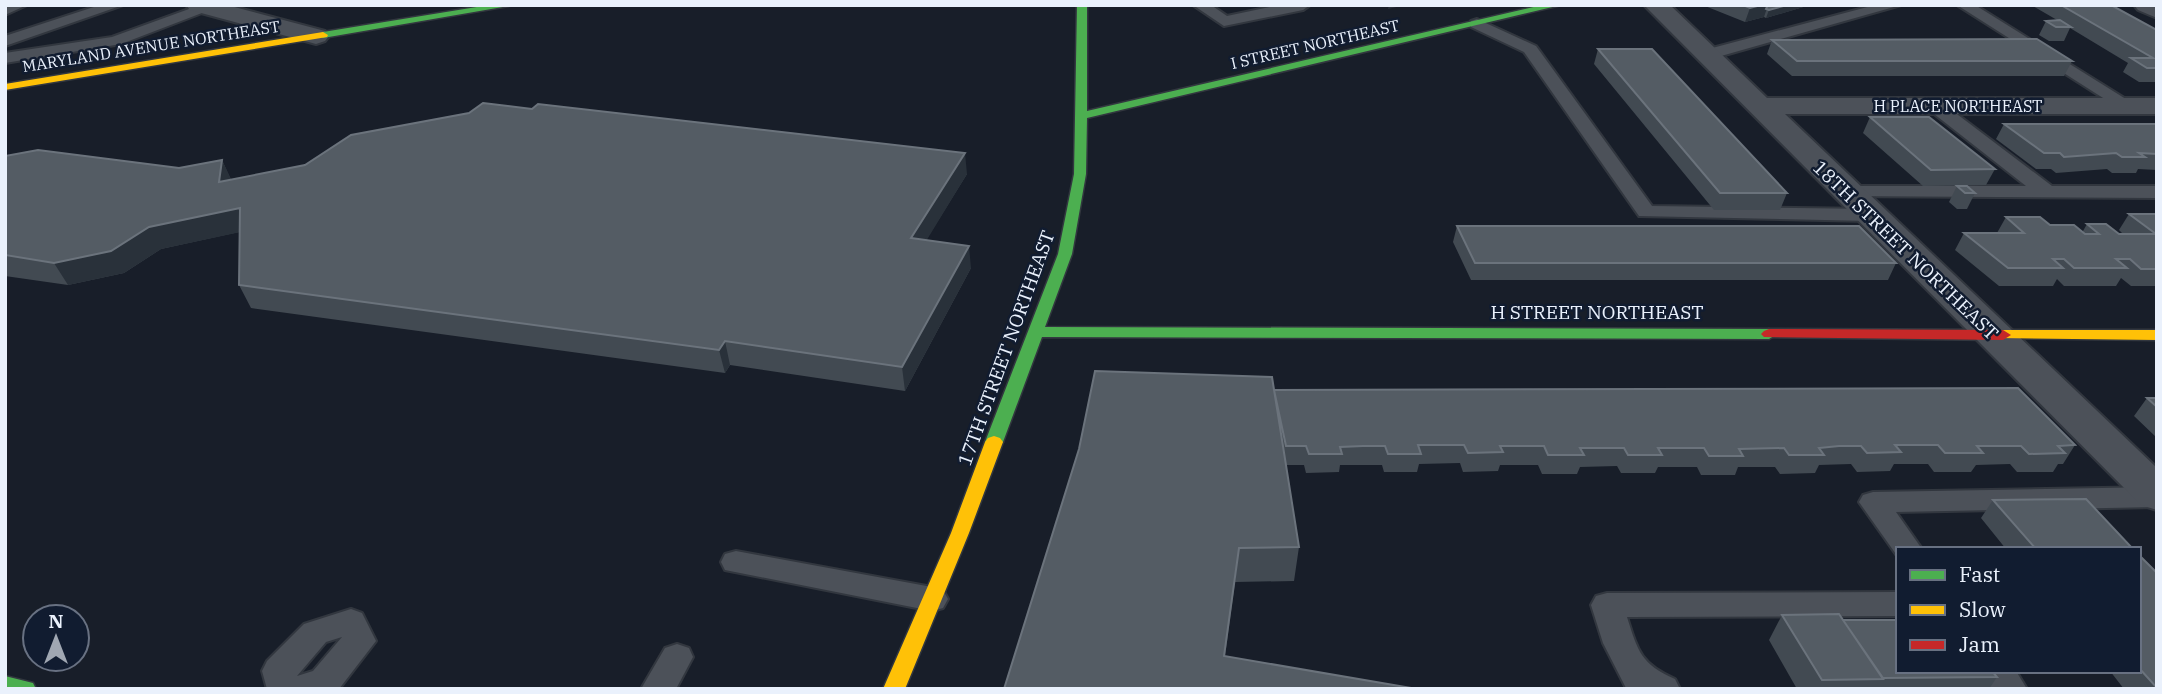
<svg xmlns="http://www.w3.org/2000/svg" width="2162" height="694" font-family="'IBM Plex Serif',serif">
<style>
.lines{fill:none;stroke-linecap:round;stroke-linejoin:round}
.lane-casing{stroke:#32373f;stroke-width:4}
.street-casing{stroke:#32373f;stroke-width:4}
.fast-casing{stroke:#32373f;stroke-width:3}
.slow-casing{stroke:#32373f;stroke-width:3}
.jam-casing{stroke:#32373f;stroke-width:3}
.lane{fill:#4c5159;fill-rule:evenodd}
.street{fill:#4c5159;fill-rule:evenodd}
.fast{fill:#4caf50;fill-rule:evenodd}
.slow{fill:#ffc107;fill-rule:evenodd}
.jam{fill:#c62828;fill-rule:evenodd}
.wall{fill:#424a52}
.shaded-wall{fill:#29313a}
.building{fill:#545c64;stroke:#6b737c;stroke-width:2}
.labels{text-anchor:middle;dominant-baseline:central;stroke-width:5;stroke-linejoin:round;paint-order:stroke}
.far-street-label{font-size:16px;fill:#eaf1fc;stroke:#111c30}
.street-label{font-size:19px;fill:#eaf1fc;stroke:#111c30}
</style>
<rect width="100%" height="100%" fill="#181e29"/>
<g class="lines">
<defs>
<path id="lane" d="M5,5H27L5,15Z
M100,5H123L5,46V36Z
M200,5L215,8L121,44L5,63V53L112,37Z
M1193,5H1211L1227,16L1279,5H1310L1303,10L1224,26Z
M1875,5H1901L1707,60L1699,55L1701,51Z
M1957,5H1975L2137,106L2134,110H2122Z
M1477,19L1536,46L1652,206L1870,209L1880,215L1870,221L1639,216L1524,52L1471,27V21Z
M1935,101L1941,102L2052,186H2157V198L1840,196L1837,192L1847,186H2026L1929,110L1926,106L1929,102Z
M2157,487V507L1896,512L1922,549H1898V557L1859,502L1863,495L1873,492Z
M736,551L932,587L943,590L948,599L943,608L932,611L725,570L721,562L725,554Z
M1898,592V616L1627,617C1638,652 1641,664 1675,679L1680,689L1626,688L1603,643L1591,605L1596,596L1607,593Z
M351,609L362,613L376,641L339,689H267L262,671L267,661L304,624ZM342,637L313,671L297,676L326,642Z
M677,644L689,648L693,657L676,689H641L665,648Z
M1981,671H2016L2027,689H1991Z"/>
<path id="street" d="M186,5H227L325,31L329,36L325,41L316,44L190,10Z
M1644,5H1670L1767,98H2157V114H1785L2157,468V510L2141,505Z
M2134,5H2157V18L2138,10Z"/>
<path id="fast" d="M489,5H514L323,38L318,35L323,32Z
M1077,5H1087V111L1542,5H1561L1087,118L1086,174L1072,254L1045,327L1769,329L1777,334L1769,339L1042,337L1003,442L1000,446H988L985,442L1058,254L1074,174Z
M5,676L33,683L36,689H5Z"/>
<path id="slow" d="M323,32L328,35L327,37L5,90V84Z
M2003,330H2157V340L1998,338L1995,335Z
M994,436L1000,438L1003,442L969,533L905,689H883L951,533L985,442L988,438Z"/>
<path id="jam" d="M1769,329L2003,330L2011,335L2003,340L1764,337L1761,334L1764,331Z"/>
</defs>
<!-- lane casing -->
<use href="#lane" class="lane-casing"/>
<!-- street casing -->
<use href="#street" class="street-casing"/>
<!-- fast casing -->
<use href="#fast" class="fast-casing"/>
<!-- slow casing -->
<use href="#slow" class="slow-casing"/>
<!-- jam casing -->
<use href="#jam" class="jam-casing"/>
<!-- lane -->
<use href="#lane" class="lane"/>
<!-- street -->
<use href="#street" class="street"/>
<!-- fast -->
<use href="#fast" class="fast"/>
<!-- slow -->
<use href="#slow" class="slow"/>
<!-- jam -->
<use href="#jam" class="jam"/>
</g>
<!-- wall -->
<path class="wall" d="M1810,5L1766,18L1764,17L1745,22L1705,6Z
M2031,5H2111L2157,30V82H2139L2123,72L2128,63L2070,28L2064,41H2049L2039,35L2046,21L2057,20Z
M1772,40L2072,61L2064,76H1792L1767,54Z
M1598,49L1787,193L1780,210H1714L1594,64Z
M1870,117L1995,169L1986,185L1923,186L1863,133Z
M2004,124H2157V170L2138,169L2136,173H2112L2107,169L2056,173L2051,169H2036L1996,139Z
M5,156L179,168L222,160L231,180L967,174L926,240L971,268L905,391L730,365L725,373L251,308L239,285V232L161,249L124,273L68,285L5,276Z
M1957,186L1975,193L1967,209H1957L1949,202Z
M2129,214L2157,215V286H2131L2121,278L2116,286H2064L2057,279L2053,286H1999L1955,250L1964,233H1997L2006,217L2083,231L2087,224L2119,234H2123L2119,230Z
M1457,226L1896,263L1888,280H1471L1453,242Z
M1274,390L2075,445L2063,464H2058L2053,472H2017L2010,464L1976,465L1971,472H1934L1928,464H1894L1890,471L1857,472L1851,464L1819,465L1815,473L1780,474L1775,467H1738L1735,475H1701L1697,467H1658L1655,473H1621L1617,466L1580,467L1577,474H1542L1538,465H1500L1498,471L1463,472L1460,463L1419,464L1417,472H1384L1382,465H1340L1339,472L1306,473L1304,465H1286L1299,547L1294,581L1235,582L1225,656L1004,689Z
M2147,398H2157V438L2134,416Z
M1993,500L2133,549H2006L1981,518Z
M2139,555L2157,689H2124L2110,671H2139Z
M1782,615L1843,620L1997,677L1989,689H1797L1769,640Z"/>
<!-- shaded-wall -->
<path class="shaded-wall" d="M1389,5H1405L1388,9Z
M1761,5H1768L1764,17L1745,22L1750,8Z
M1787,5H1810L1766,18L1769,10Z
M965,153L967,174L914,261L911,238Z
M222,160L232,181L219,182Z
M240,208L250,230L161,249L124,273L68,285L54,263L149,227Z
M969,246L971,268L905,391L902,367Z
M725,341L730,365L725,373L719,350Z
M1239,548L1235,582L1220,689L1224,656Z"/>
<!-- building -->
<path class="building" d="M1743,5H1761L1750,8Z
M1768,5H1787L1769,10L1766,9Z
M2061,5H2111L2157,30V68H2147L2131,58H2153Z
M2060,20L2071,27H2056L2046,21Z
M2037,39L2072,61H1797L1772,40Z
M1598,49H1652L1787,193H1720Z
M483,103L532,109L538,104L965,153L911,238L969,246L902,367L725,341L719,350L239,285L240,208L149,227L111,251L54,263L5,255V156L38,150L179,168L222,160L219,182L305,165L351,135L469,113Z
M1870,117H1929L1995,169L1931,170Z
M2004,124H2157V154L2139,153L2145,157H2122L2116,153L2064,157L2060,153H2044Z
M1957,186H1967L1975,193H1965Z
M2129,214H2155L2157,215V269H2141L2130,259H2116L2127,268H2074L2064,259H2053L2063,268H2008L1964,233H2024L2006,217H2040L2050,225H2074L2085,234H2099L2087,224H2106L2119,234H2156Z
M1457,226H1859L1896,263H1475Z
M1095,371L1272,377L1299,547L1239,548L1224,656L1417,689H1004L1079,449Z
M2018,388L2075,445L2058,446L2065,453L2029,454L2021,446H1977L1983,453H1945L1938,445H1895L1901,452L1867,453L1861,446H1839L1819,448L1824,455H1789L1784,448L1739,449L1743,456H1709L1704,448H1658L1662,455H1628L1624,448H1580L1584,455H1548L1544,446H1500L1503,452L1468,453L1464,445H1418L1421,454H1388L1385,446H1363L1340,447L1342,454H1309L1306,446H1286L1274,390Z
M2147,398H2157V407Z
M2086,499L2133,549H2036L1993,500Z
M2139,555L2157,573V688L2139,668Z
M1839,614L1883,679L1822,680L1782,615Z
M1843,620H1898V671H1992L1997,677L1883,678Z"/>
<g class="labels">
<!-- far-street labels -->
<g class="far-street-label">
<text transform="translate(1315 44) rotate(-13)">I STREET NORTHEAST</text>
<text transform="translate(151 46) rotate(-9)">MARYLAND AVENUE NORTHEAST</text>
<text x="1958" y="106">H PLACE NORTHEAST</text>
</g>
<!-- street labels -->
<g class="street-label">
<text transform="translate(1906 250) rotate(44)">18TH STREET NORTHEAST</text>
<text x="1597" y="312">H STREET NORTHEAST</text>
<text transform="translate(1006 348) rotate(-70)">17TH STREET NORTHEAST</text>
</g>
</g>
<!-- border -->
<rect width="2162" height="694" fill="none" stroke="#eaf1fc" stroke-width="14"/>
<!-- legend -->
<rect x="1896" y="547" width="245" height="126" fill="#111c30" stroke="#687182" stroke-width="2"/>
<rect x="1910" y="570" width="35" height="10" fill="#4caf50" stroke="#687182" stroke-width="2"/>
<text x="1959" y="582" font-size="21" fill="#eaf1fc">Fast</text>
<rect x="1910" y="605" width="35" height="10" fill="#ffc107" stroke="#687182" stroke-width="2"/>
<text x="1959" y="617" font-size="21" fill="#eaf1fc">Slow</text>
<rect x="1910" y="640" width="35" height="10" fill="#c62828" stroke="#687182" stroke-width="2"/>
<text x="1959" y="652" font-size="21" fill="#eaf1fc">Jam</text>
<!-- north arrow -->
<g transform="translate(56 638)"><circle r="33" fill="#111c30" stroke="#687182" stroke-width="2"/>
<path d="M0-5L12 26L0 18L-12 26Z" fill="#a0a7b2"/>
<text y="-10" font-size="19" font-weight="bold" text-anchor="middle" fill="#eaf1fc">N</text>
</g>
</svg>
